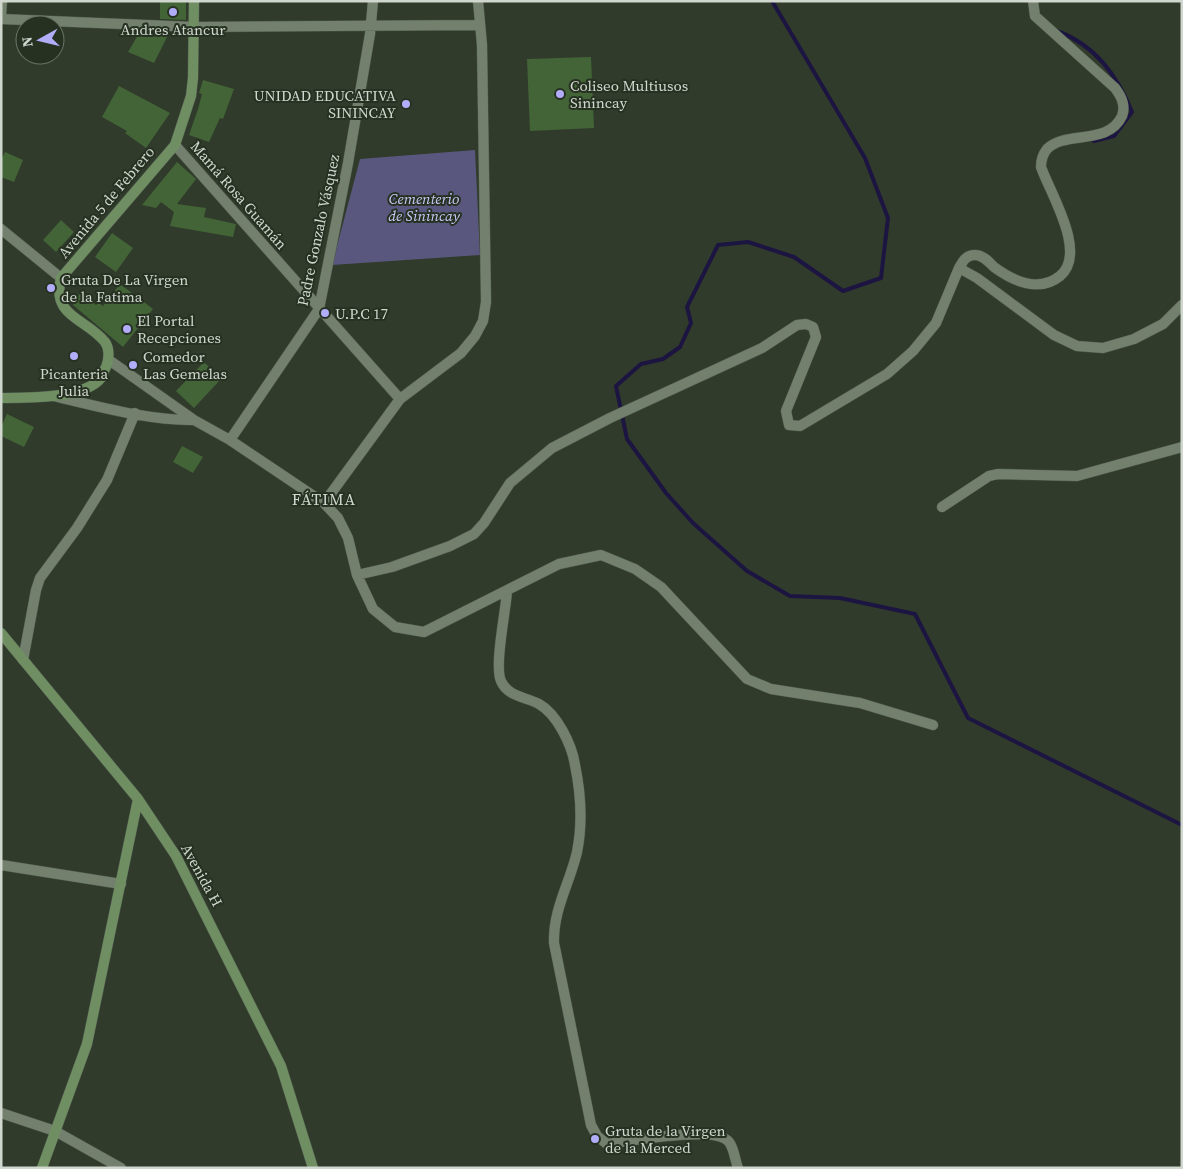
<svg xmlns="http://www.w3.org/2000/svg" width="1183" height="1169" font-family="'Source Serif 4',serif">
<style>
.green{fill:#59577d}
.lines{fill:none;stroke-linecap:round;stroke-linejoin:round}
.stream{stroke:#1d1541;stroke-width:4}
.building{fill:#436437}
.street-casing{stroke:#4e584c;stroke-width:11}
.secondary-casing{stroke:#4e584c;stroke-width:11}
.street{stroke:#72806d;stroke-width:10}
.secondary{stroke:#6f8f63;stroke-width:10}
.poi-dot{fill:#b2adf9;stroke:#263122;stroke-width:2}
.labels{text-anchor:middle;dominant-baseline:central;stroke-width:4;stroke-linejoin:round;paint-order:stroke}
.poi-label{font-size:15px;fill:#d0d7ce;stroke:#263122;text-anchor:start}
.street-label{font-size:15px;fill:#d0d7ce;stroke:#263122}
.park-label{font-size:15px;font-style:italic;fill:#cccaf9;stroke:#263122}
.neighbourhood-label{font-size:16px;letter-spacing:1px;fill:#d0d7ce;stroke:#263122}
</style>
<rect width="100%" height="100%" fill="#303b2b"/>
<!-- green -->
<path class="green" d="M475,150L480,255L332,265L360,159Z"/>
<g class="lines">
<!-- stream -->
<path class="stream" d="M772,1L865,158L888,218L881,278L843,291L794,257L748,242L718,245L687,307L691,323L680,347L663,359L641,364L616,386L627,439L666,493L693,523L747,571L790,596L840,598L915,614L968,718L1182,825
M1057,31C1095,45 1117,75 1132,112L1114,136L1094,141"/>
</g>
<!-- building -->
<path class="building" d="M160,2H186V20L160,19Z
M160,32L169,33L154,63L128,52L138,35L160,37Z
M591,57L594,128L530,131L527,59Z
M203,80L234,89L223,119L220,118L209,142L189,135L198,109L202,94L199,93Z
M119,86L170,113L146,148L125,133L127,131L102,117Z
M5,152L23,160L14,182L1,177V160Z
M177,162L196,179L177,204L206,208L204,217L236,224L233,237L170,226L174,212L161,202L156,208L142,205Z
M61,220L74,232L56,252L43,240Z
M112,233L133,248L116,272L95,257Z
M120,284L153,309L123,347L73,305L80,293L96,305L99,303L103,306Z
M204,362L221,379L194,408L176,391Z
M7,414L34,427L24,447L1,436V427Z
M182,446L203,457L193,473L173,462Z"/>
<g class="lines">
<defs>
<path id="street" d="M1,16L2,1
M1,19L195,27L479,25
M175,145L400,399
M1,229L61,278
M959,268C963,261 966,255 975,255C983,255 989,262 994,267C1013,281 1039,293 1060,276C1088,253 1050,193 1041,167C1041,160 1043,154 1047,149C1066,130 1108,146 1122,116C1126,105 1121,96 1115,88L1035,16L1033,1
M109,360L194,420L230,440L324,503L338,518L348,538L357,575L392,567L450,546L474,534L484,523L510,483L552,448L610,418L762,348L797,325L806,324L813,327L816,337L786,411L789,425L800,426L887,374L913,351L936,323L959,268L977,278L1054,335L1077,346L1103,348L1134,339L1163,324L1182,305
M53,396C96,406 150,421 194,420
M230,440L319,309L348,163L370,34L373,1
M324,503L400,399L461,353L475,336L483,321L486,302L482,45L478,1
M942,507L989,476L998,474L1077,476L1182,447
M357,575L373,609L395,627L424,632L559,564L601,555L635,569L661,587L747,679L771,689L860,703L933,725
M507,591C506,610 494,666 501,681C508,697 526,697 539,704C557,714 572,745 575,765C581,794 583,822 577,852C570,883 553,909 554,943L591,1125L597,1136L607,1144C629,1141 716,1125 729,1142C734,1148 735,1160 738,1168
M23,660L36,590L40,578L77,528L107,480L135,413
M1,865L121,884
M1,1113L55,1131L121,1168"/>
<path id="secondary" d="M1,398C27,398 84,399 101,378C103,375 104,370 106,367C109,360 110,349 105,342C86,318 51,317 61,278L175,145L191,96L193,78L194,1
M1,633L138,799L176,856L281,1066L313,1168
M42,1168L87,1044L138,799"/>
</defs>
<!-- street casing -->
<use href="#street" class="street-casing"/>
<!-- secondary casing -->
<use href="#secondary" class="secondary-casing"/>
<!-- street -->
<use href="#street" class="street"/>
<!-- secondary -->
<use href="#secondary" class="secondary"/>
</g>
<!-- markers -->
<g class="poi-dot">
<circle cx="173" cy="12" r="5"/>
<circle cx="560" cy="94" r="5"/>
<circle cx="406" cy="104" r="5"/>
<circle cx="51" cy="288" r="5"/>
<circle cx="325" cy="313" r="5"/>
<circle cx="127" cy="329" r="5"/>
<circle cx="74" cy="356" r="5"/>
<circle cx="133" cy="365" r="5"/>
<circle cx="595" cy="1139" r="5"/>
</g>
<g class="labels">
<!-- poi labels -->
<g class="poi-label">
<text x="173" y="29" text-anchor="middle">Andres Atancur</text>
<text x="570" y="85">Coliseo Multiusos<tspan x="570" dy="17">Sinincay</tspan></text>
<text x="396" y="95" text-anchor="end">UNIDAD EDUCATIVA<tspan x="396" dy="17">SININCAY</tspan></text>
<text x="61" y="279">Gruta De La Virgen<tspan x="61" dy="17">de la Fatima</tspan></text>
<text x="335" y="313">U.P.C 17</text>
<text x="137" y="320">El Portal<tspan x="137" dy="17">Recepciones</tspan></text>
<text x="143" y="356">Comedor<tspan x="143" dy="17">Las Gemelas</tspan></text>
<text x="74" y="373" text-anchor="middle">Picanteria<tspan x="74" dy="17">Julia</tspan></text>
<text x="605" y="1130">Gruta de la Virgen<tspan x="605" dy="17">de la Merced</tspan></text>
</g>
<!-- street labels -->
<g class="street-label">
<text transform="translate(239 195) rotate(49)">Mamá Rosa Guamán</text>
<text transform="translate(106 202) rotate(-50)">Avenida 5 de Febrero</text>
<text transform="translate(318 230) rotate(-78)">Padre Gonzalo Vásquez</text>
<text transform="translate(202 875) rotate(61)">Avenida H</text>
</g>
<!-- park labels -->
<g class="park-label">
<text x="424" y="198">Cementerio<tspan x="424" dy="17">de Sinincay</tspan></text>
</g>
<!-- neighbourhood labels -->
<g class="neighbourhood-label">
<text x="324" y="499">FÁTIMA</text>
</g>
</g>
<!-- border -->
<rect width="1183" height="1169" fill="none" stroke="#d0d7ce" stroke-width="5"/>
<!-- north arrow -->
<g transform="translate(40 40) rotate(262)"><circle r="24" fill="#263122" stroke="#6a7367"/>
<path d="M0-4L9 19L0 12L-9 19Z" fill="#b2adf9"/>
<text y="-8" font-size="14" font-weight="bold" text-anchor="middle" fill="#d0d7ce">N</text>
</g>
</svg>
